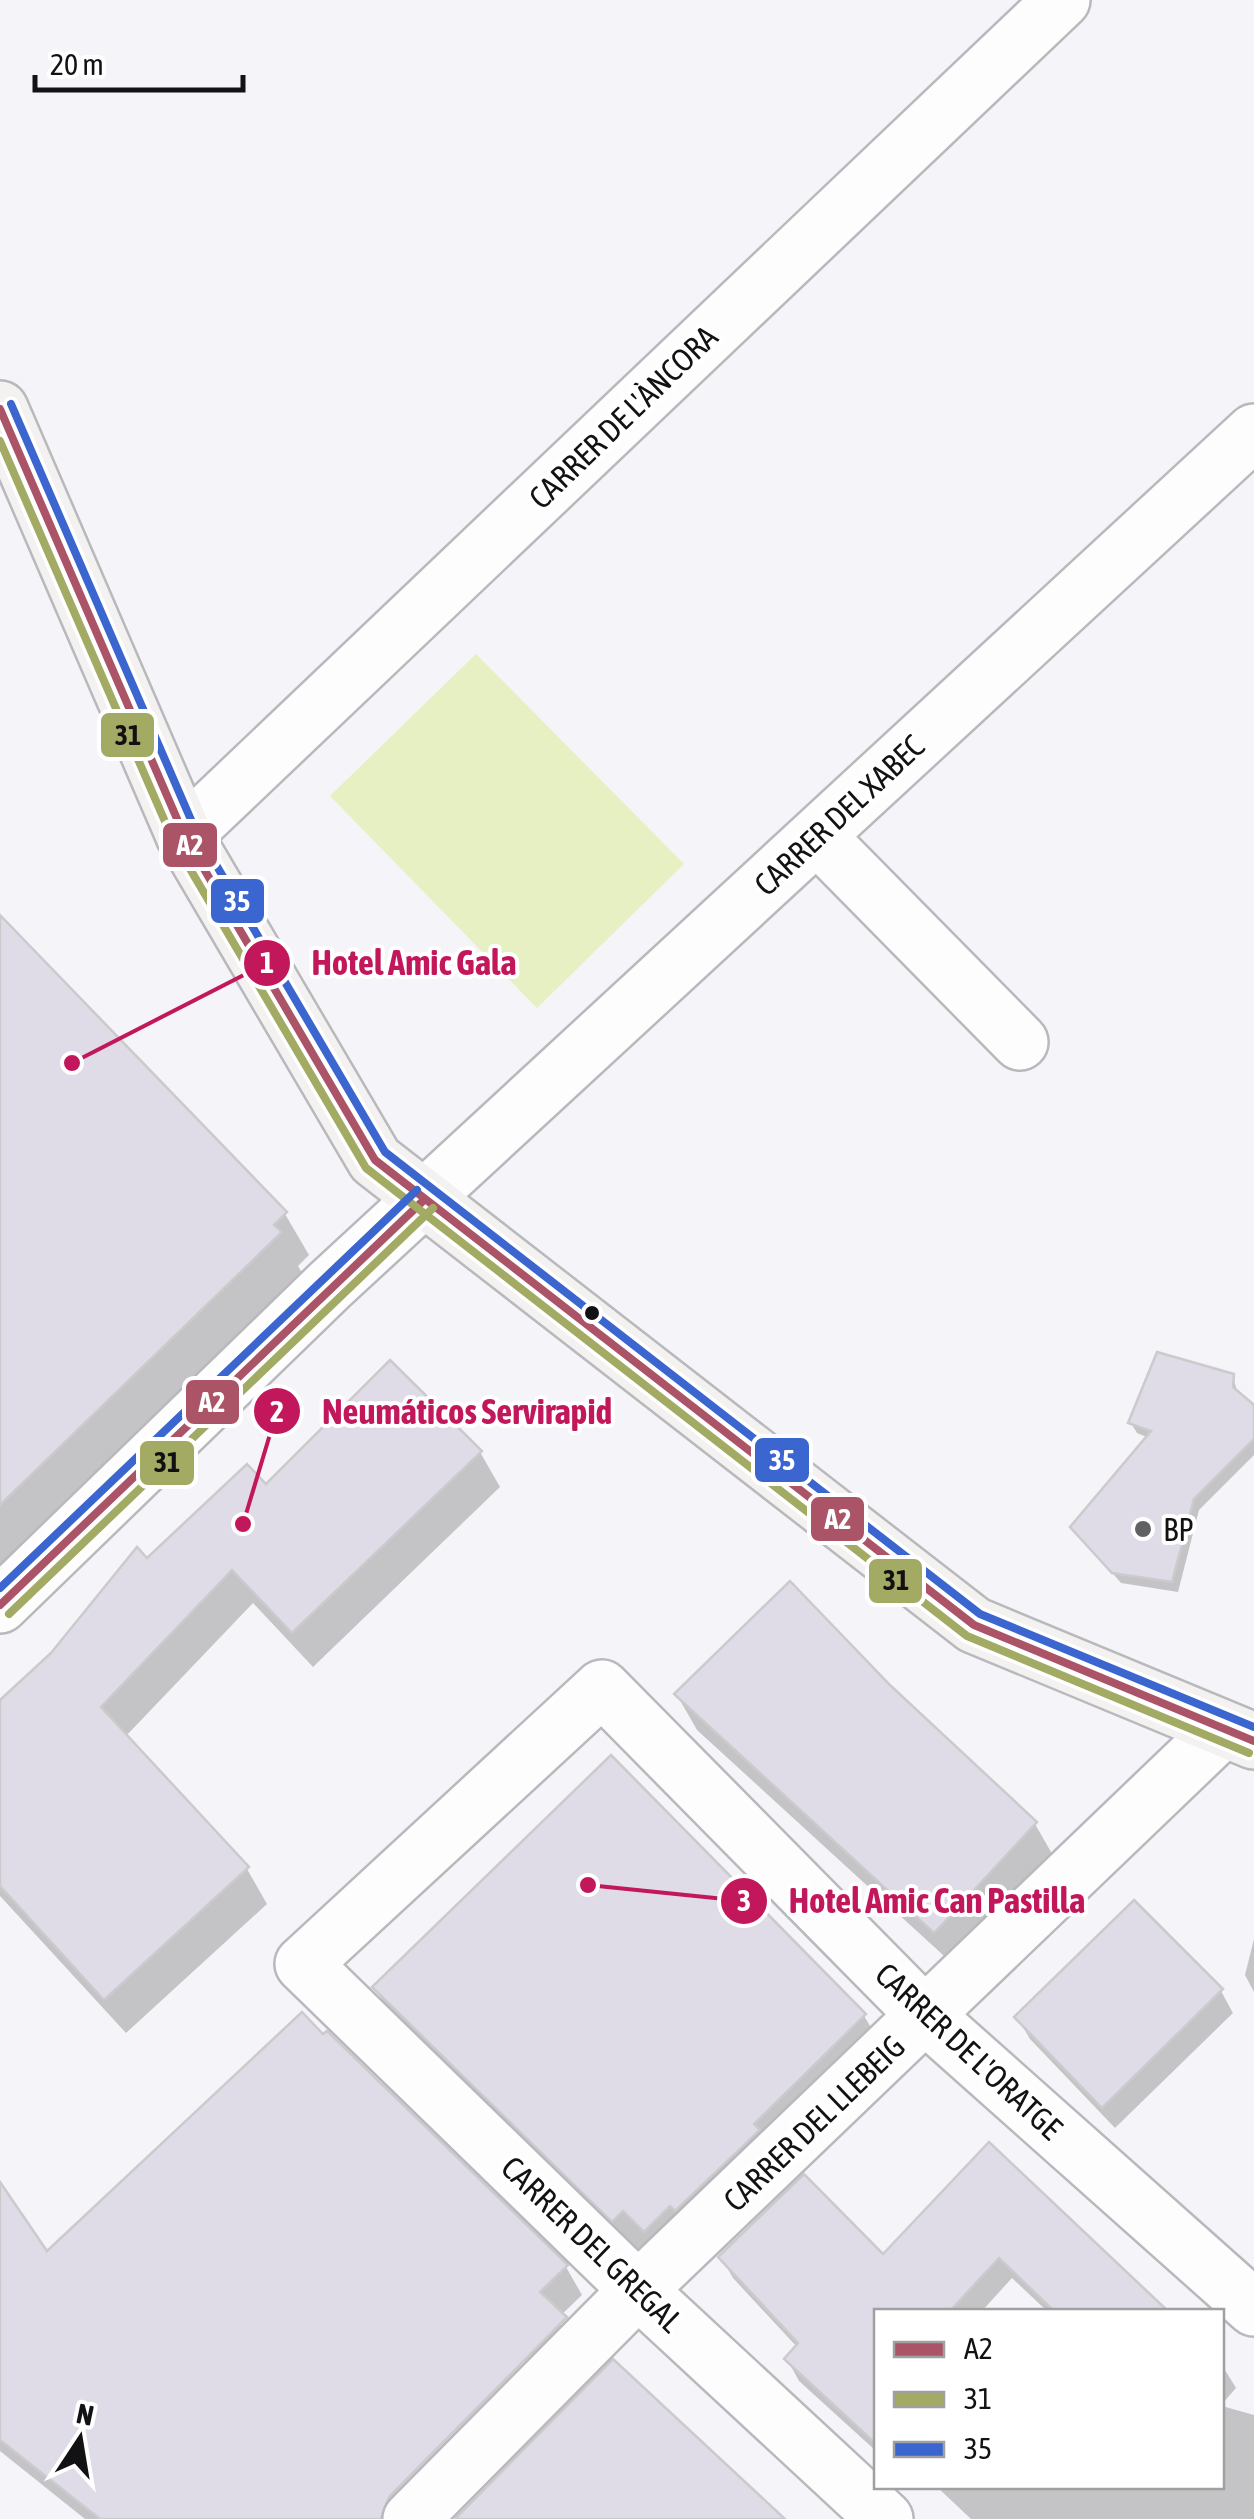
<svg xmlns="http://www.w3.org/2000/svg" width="1254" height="2519" font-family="'Asap Condensed',sans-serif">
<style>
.green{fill:#e6f0c2}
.shadow{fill:#0003}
.building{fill:#dfdce7;stroke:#cbcacd;stroke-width:2.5}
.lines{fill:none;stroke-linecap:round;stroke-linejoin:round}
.street-casing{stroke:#b9b8bc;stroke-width:60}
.secondary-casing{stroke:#b9b8bc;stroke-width:60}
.street{stroke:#fefdfe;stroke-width:55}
.secondary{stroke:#f4f2f0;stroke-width:55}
.bus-1-casing{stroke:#fff;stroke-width:15}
.bus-2-casing{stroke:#fff;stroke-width:15}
.bus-3-casing{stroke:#fff;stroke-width:15}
.bus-1{stroke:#ab5468;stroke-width:8}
.bus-2{stroke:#a3aa63;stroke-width:8}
.bus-3{stroke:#3b65cf;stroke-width:8}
.bus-dot{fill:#121114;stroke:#fff;stroke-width:4}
.poi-dot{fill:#616064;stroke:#fff;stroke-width:4}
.labels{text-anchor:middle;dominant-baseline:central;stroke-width:8;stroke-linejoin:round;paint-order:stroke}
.street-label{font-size:32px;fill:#121114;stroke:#fff}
.poi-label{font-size:32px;fill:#121114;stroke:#fff;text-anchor:start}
.leader{fill:none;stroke:#c2185b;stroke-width:4}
.callout-dot{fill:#c2185b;stroke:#fff;stroke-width:4}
.mark-label{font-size:30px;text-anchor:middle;font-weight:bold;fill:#fff}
.callout-label{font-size:35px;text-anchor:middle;font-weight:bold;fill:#c2185b;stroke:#fff;stroke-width:8;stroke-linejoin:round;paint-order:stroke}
.line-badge{stroke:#fff;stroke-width:4}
.badge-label{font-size:28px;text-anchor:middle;font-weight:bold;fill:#fff}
.pale-badge-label{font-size:28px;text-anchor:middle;font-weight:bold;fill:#111}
</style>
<rect width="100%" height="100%" fill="#f5f4f8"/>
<!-- green -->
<path class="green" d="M476,654L684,864L537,1008L330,796Z"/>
<!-- shadow -->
<path class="shadow" d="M0,918L285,1214L309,1255L298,1266L304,1276L0,1569Z
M1233,1376L1238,1395L1254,1408V1455L1199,1510L1178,1592L1121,1583L1073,1527L1149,1438L1137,1433L1131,1423Z
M480,1452L500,1487L313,1667L253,1603L125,1737L247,1869L267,1904L126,2033L0,1896V1704L146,1562L266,1488Z
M881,1679L1035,1824L1055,1859L955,1966L697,1730L677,1695Z
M611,1759L864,2016L886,2052L635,2257L396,2024L375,1988Z
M1254,1939V1992L1245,1975Z
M1221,1991L1233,2013L1115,2128L1030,2039L1017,2017Z
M989,2145L1165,2312H1048L1012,2278L981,2312H876V2451L799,2381L787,2359L798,2348L733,2278L721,2257H883Z
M0,2187L47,2255L566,2267L582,2295L557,2319L562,2328L346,2519H85L0,2451Z
M1222,2365L1236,2388L1222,2404Z
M1222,2406L1254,2415V2519H971L936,2486H1222Z"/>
<!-- building -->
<path class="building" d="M0,915L287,1212L274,1225L282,1232L0,1505Z
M1157,1352L1234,1374L1233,1387L1254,1405V1439L1194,1499L1172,1582L1112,1573L1070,1527L1151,1431L1128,1423Z
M390,1360L482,1451L292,1633L232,1570L101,1707L249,1867L104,2000L0,1886V1700L51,1653L137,1547L147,1558L247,1464L266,1484Z
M790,1581L891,1686L1037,1822L934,1933L674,1694Z
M611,1755L866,2014L754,2124L760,2130L675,2211L670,2206L644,2232L623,2211L612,2222L372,1987Z
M1134,1900L1223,1989L1102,2108L1014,2017Z
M302,2012L323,2034L327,2031L568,2265L540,2292L567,2317L389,2497L381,2519H100L0,2440V2182L47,2251Z
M989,2142L1169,2312H1055L999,2258L949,2312H876V2444L784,2359L798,2343L718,2257L804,2174L883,2254Z
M613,2359L785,2519H455Z"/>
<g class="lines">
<defs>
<path id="street" d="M184,835L1062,0
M817,836L1020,1042
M0,1605L330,1285L1254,432
M411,2519L638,2290L1221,1731
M885,2519L638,2290L303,1964L602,1688L926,2016L1254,2308"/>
<path id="secondary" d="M0,409L184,835L375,1160L974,1625L1254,1741"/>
</defs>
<!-- street casing -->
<use href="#street" class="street-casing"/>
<!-- secondary casing -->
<use href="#secondary" class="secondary-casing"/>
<!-- street -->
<use href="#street" class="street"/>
<!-- secondary -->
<use href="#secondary" class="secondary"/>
<defs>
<path id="bus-1" d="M0,409L184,835L375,1160L974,1625L1254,1741
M0,1605L425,1199"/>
<path id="bus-2" d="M0,441L173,840L366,1168L967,1636L1249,1753
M9,1614L433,1208"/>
<path id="bus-3" d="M11,404L195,829L385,1152L980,1614L1254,1727
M0,1588L417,1190"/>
</defs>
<!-- bus-1 casing -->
<use href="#bus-1" class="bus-1-casing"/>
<!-- bus-2 casing -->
<use href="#bus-2" class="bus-2-casing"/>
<!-- bus-3 casing -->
<use href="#bus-3" class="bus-3-casing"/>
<!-- bus-1 -->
<use href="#bus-1" class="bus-1"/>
<!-- bus-2 -->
<use href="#bus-2" class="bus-2"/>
<!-- bus-3 -->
<use href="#bus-3" class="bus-3"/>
</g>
<!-- markers -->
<circle class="bus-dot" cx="592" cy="1313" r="9"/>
<circle class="poi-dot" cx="1143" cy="1529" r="10"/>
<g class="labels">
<!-- street labels -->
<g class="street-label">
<text transform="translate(623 417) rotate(-44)">CARRER DE L'ÀNCORA</text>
<text transform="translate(839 815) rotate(-43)">CARRER DEL XABEC</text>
<text transform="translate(969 2051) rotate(43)">CARRER DE L'ORATGE</text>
<text transform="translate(814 2123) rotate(-44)">CARRER DEL LLEBEIG</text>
<text transform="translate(592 2244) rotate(44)">CARRER DEL GREGAL</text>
</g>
<!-- poi labels -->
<g class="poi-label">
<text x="1163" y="1529">BP</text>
</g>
</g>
<!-- callouts -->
<path class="leader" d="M72 1063L267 963M243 1524L277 1411M588 1885L744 1901"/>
<g class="callout-dot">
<circle cx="72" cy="1063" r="10"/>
<circle cx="243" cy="1524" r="10"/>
<circle cx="588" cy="1885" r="10"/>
<circle cx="267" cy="963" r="25"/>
<circle cx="277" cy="1411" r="25"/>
<circle cx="744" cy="1901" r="25"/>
</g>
<g class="mark-label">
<text x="267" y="973">1</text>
<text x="277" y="1422">2</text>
<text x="744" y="1911">3</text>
</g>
<g class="callout-label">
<text x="414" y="975">Hotel Amic Gala</text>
<text x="467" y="1424">Neumáticos Servirapid</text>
<text x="937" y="1913">Hotel Amic Can Pastilla</text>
</g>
<g class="line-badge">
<rect x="99" y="711" width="57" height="48" rx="10" fill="#a3aa63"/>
<rect x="161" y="821" width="58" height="48" rx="10" fill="#ab5468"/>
<rect x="209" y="877" width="57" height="48" rx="10" fill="#3b65cf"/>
<rect x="184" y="1378" width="57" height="48" rx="10" fill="#ab5468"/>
<rect x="753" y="1436" width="58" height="48" rx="10" fill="#3b65cf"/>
<rect x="138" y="1439" width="58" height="48" rx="10" fill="#a3aa63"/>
<rect x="809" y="1495" width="57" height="48" rx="10" fill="#ab5468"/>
<rect x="867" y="1557" width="57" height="48" rx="10" fill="#a3aa63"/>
</g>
<g class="badge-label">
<text x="190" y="855">A2</text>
<text x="237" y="911">35</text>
<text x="212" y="1412">A2</text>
<text x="782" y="1470">35</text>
<text x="838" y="1529">A2</text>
</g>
<g class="pale-badge-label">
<text x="128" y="745">31</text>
<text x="167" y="1472">31</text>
<text x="896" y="1590">31</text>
</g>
<!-- legend -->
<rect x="874" y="2309" width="350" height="180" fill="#ffffff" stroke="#a0a0a1" stroke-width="2.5"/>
<rect x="894" y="2342" width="50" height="15" fill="#ab5468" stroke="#a0a0a1" stroke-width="2.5"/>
<text x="964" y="2359" font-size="30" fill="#121114">A2</text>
<rect x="894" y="2392" width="50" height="15" fill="#a3aa63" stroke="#a0a0a1" stroke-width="2.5"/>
<text x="964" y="2409" font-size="30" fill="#121114">31</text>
<rect x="894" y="2442" width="50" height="15" fill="#3b65cf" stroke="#a0a0a1" stroke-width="2.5"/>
<text x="964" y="2459" font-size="30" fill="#121114">35</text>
<!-- north arrow -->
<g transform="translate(80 2439) rotate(12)" stroke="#ffffff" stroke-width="8" paint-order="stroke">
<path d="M0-8L18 38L0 25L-18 38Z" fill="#121114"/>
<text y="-15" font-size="28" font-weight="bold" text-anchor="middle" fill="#121114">N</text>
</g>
<!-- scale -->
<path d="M35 75v15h208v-15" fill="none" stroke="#121114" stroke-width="5"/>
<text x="50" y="75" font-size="30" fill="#121114" stroke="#ffffff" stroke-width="8" paint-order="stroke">20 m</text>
</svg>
